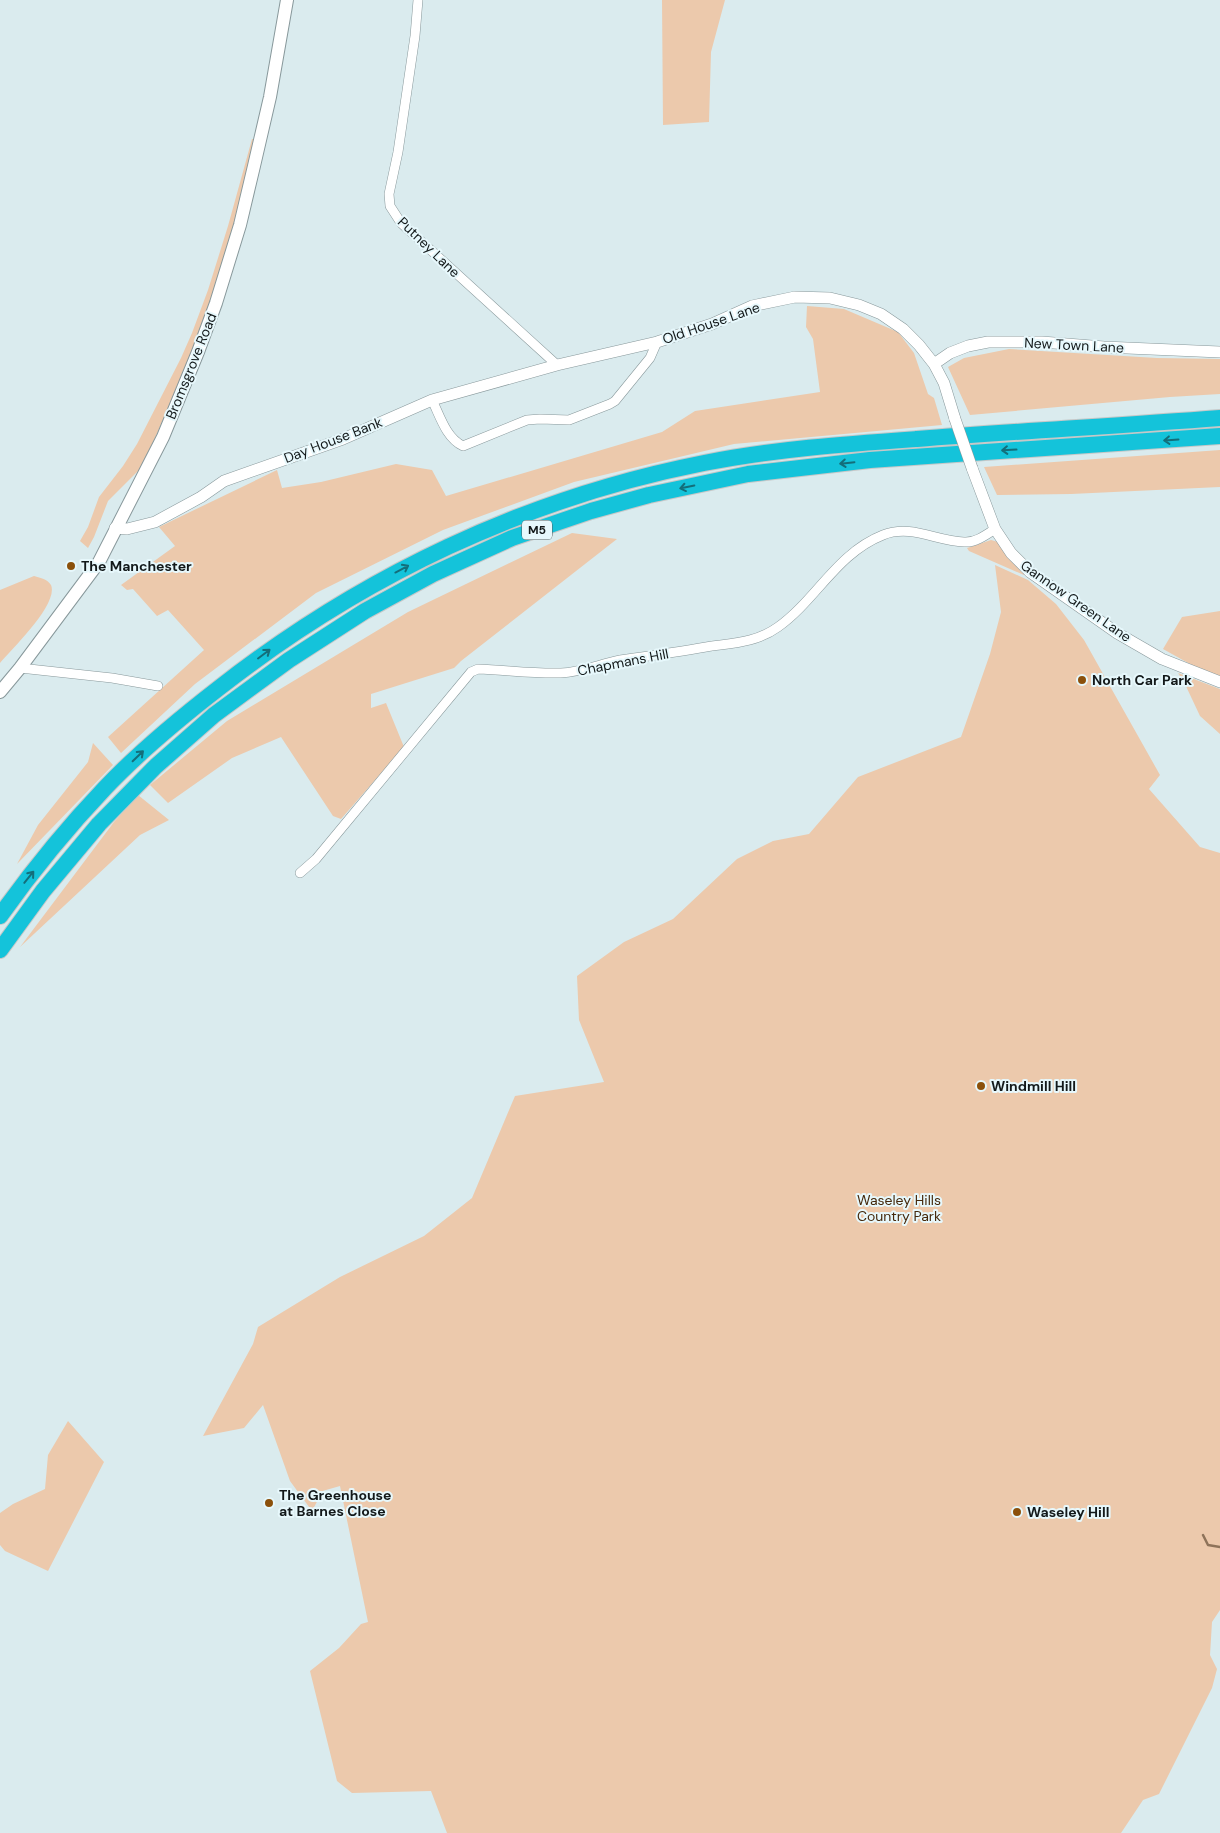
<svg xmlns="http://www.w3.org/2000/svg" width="1220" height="1833" font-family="'DM Sans',sans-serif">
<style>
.green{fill:#ecc9ac}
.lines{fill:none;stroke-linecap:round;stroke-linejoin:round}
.stream{stroke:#8e735a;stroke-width:2.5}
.minor-casing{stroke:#88989b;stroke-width:10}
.tertiary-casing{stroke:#88989b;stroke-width:12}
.secondary-casing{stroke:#88989b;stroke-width:14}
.motorway-casing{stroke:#c6c8c8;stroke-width:18}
.minor{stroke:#fff;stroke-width:9}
.tertiary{stroke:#fff;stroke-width:11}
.secondary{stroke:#fff;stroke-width:12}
.motorway{stroke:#14c3da;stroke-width:16}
.tertiary-bridge-casing{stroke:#88989b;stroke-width:12;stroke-linecap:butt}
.tertiary-bridge{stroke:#fff;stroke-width:11}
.oneway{stroke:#146e7a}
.poi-dot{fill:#8b500b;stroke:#e7f8fc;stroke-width:2}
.labels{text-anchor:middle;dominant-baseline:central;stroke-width:4;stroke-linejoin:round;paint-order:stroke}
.shield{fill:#e7f8fc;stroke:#535c5e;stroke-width:1}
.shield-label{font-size:12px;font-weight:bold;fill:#13191a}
.street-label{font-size:14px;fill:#13191a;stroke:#e7f8fc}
.poi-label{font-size:14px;font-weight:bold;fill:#13191a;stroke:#e7f8fc;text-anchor:start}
.park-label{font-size:14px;fill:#45280b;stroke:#e7f8fc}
</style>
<rect width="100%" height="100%" fill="#daebee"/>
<!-- green -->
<path class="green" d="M662,0H725L711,52L709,122L663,125Z
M252,139H256L235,224L212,301L193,350L143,466L108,501L94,537L88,548L80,541L88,527L99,497L123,466L137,444L181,358L192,333L208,290L228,226Z
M807,306L844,309L898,332L914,353L928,394L934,398L942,425L734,444L574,482L443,530L316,593L195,684L121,753L108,737L204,650L168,610L157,616L133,589L127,590L121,585L175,546L159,527L277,470L282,488L321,482L396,464L432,470L446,496L662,432L695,411L820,392L813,339L806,327Z
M1009,349L1157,358L1220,359V394L1170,397L970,415L948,367L964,358Z
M1220,450V487L1071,494L997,495L984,467Z
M572,533L617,539L461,661L454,668L371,694V708L386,703L404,747L341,819L333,816L281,737L232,758L168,803L150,785L227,721L408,612Z
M991,540L998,542L1024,568V575L969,551L967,548Z
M995,565L1028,580L1056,604L1084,640L1160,775L1149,789L1200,847L1220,853V1610L1212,1622L1210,1655L1217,1669L1212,1688L1159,1794L1143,1800L1121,1833H447L431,1791L352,1793L337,1781L310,1671L339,1648L361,1624L368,1622L340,1486L319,1492V1498L312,1511L290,1481L263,1405L244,1428L203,1436L253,1344L258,1327L340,1277L424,1236L472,1198L515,1096L604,1082L579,1020L577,976L624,942L673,919L737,859L773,841L809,834L858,777L961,737L990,654L1001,612Z
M34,576C41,578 47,579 51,585C59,604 12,649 0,663V590Z
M1220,611V676L1199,669L1163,649L1182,617Z
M1178,673L1220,689V734L1200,716L1184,682Z
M93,743L113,765L17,864L38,825L88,762Z
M138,795L169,820L140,835L20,947L114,822Z
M68,1421L104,1462L48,1571L5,1551L0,1545V1513L13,1504L45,1489L48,1455Z"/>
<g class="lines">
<!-- stream -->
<path class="stream" d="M1203,1535L1208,1545L1220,1547"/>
<defs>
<path id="minor" d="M418,0L415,36L398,152L389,194L390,206L401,223L557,365
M432,400C440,416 446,438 463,446L527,420L540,419L569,420L610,404L615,401L650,358L657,342
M20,668L112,678L158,686
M300,873L316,859L471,672L478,669C506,670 534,674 561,673C582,672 600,664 620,660C649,656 678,652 706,647C732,643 756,643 778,627C816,600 837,553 883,535C911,524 936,541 964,542C975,543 986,535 995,529"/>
<path id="tertiary" d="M934,364L950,353L968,346L988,342H1042L1104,347L1220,352
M972,468L995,529L1011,553L1030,572L1117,633L1162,659L1220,682
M115,528L127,529L155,522L201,497L224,481L343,439L432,400L557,365L657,342L712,324L752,306L795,297L830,298L859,305L881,314L903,329L919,345L934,364L944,383L955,419"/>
<path id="secondary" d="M0,692L20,668L99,562L163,437L198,352L216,303L240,225L254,166L270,97L287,0"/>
<path id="motorway" d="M0,916C32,871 67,828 105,788C140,751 179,719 219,688C362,576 526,498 704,463C774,449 846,444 917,439C1018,431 1119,426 1220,418
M0,950L43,891L99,824L156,766L214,715L289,660L365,611L433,574L512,538L591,511L649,495L748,474L870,460L1220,436"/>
</defs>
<!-- minor casing -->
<use href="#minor" class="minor-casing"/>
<!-- tertiary casing -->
<use href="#tertiary" class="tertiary-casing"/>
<!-- secondary casing -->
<use href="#secondary" class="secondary-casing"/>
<!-- motorway casing -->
<use href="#motorway" class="motorway-casing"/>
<!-- minor -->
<use href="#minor" class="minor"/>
<!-- tertiary -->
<use href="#tertiary" class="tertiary"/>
<!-- secondary -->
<use href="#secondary" class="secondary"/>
<!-- motorway -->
<use href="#motorway" class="motorway"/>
<defs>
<path id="tertiary-bridge" d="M955,419L972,468"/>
</defs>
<!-- tertiary-bridge casing -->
<use href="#tertiary-bridge" class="tertiary-bridge-casing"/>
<!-- tertiary-bridge -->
<use href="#tertiary-bridge" class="tertiary-bridge"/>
</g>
<!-- one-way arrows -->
<defs><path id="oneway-shaft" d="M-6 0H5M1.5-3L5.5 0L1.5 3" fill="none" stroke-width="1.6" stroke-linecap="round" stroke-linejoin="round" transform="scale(1.25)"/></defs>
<g class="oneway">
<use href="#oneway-shaft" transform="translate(1171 440) rotate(176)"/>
<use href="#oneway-shaft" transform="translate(1009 450) rotate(177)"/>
<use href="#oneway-shaft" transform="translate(847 463) rotate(174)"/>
<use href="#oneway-shaft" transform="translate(687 487) rotate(168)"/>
<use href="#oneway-shaft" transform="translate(402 569) rotate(-28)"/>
<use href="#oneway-shaft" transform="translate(264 654) rotate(-37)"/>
<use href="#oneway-shaft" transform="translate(138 756) rotate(-44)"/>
<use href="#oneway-shaft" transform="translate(29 877) rotate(-51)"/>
</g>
<!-- markers -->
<g class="poi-dot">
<circle cx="71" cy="566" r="5"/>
<circle cx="1082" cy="680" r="5"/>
<circle cx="981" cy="1086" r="5"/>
<circle cx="269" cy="1503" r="5"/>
<circle cx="1017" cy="1512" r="5"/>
</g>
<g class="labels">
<!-- shield labels -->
<rect class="shield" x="522" y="520.5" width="30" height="19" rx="4"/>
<g class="shield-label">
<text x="537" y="530">M5</text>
</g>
<!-- street labels -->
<g class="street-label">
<text transform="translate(429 247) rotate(44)">Putney Lane</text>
<text transform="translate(711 323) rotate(-19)">Old House Lane</text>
<text transform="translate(1074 345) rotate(3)">New Town Lane</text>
<text transform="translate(191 366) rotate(-68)">Bromsgrove Road</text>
<text transform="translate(333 440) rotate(-21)">Day House Bank</text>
<text transform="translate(1076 601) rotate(35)">Gannow Green Lane</text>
<text transform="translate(623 662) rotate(-11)">Chapmans Hill</text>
</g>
<!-- poi labels -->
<g class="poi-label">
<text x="81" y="566">The Manchester</text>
<text x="1092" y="680">North Car Park</text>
<text x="991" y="1086">Windmill Hill</text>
<text x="279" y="1495">The Greenhouse<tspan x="279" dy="16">at Barnes Close</tspan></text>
<text x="1027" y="1512">Waseley Hill</text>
</g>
<!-- park labels -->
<g class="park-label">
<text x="899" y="1200">Waseley Hills<tspan x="899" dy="16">Country Park</tspan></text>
</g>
</g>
</svg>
